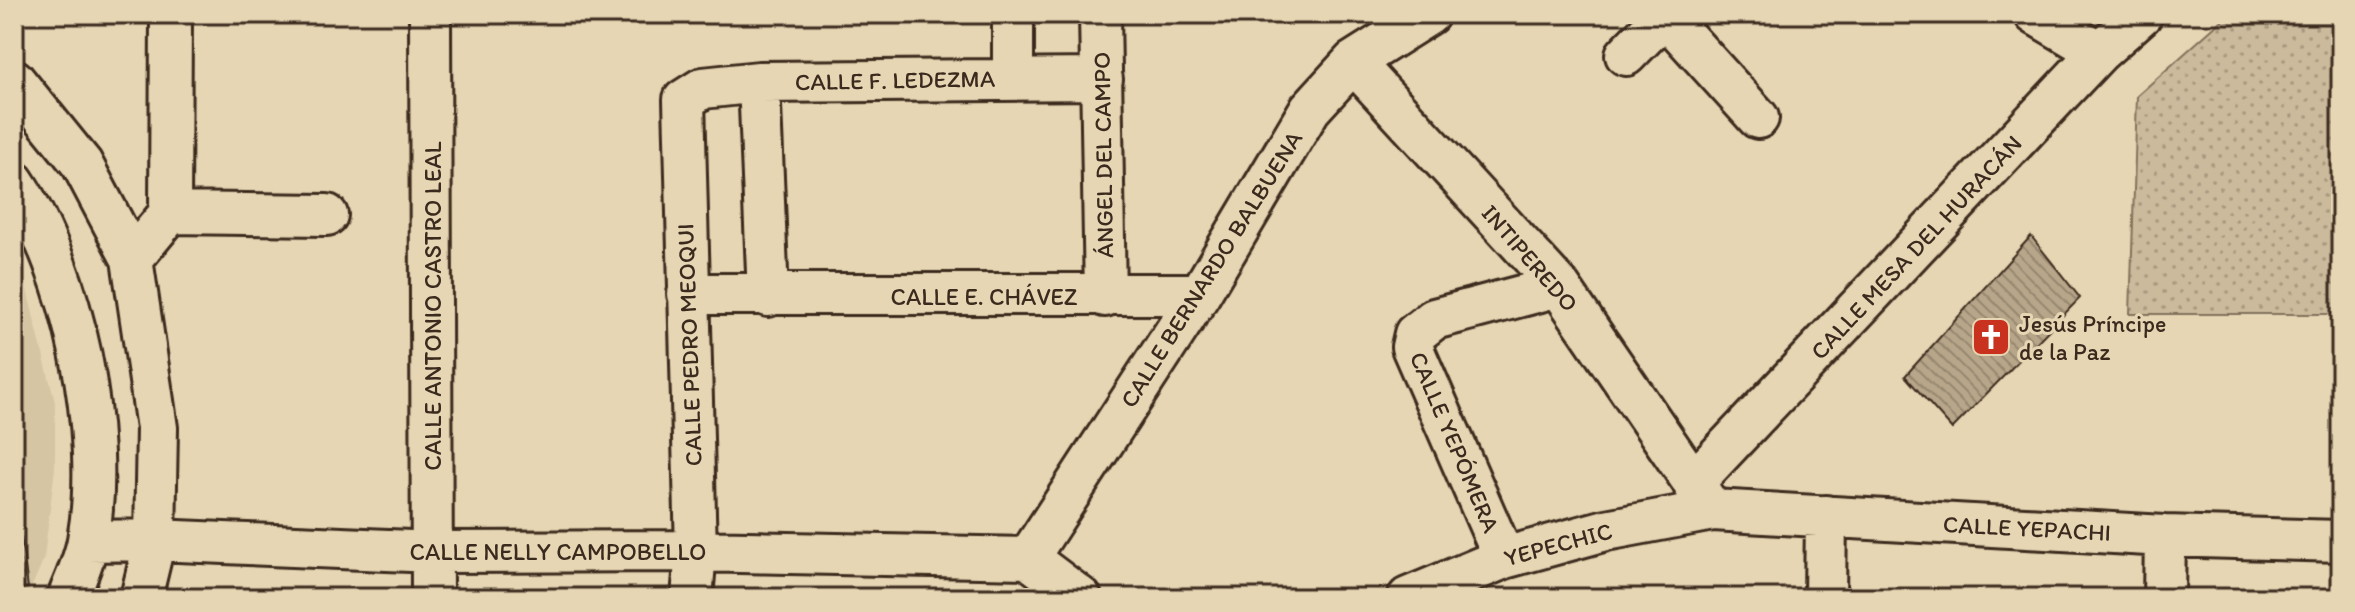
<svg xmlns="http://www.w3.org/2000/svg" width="2355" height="612" font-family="Itim,sans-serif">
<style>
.built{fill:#d6c5a3}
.green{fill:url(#green-dots);stroke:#83725c;stroke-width:2}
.building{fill:url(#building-back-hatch);stroke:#3b2a1e;stroke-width:2}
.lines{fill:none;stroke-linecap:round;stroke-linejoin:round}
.minor-casing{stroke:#3b2a1e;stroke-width:46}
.minor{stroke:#e7d6b3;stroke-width:40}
.labels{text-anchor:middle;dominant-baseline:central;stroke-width:6;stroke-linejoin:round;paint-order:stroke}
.street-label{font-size:24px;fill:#3b2a1e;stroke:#e7d6b3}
.poi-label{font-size:24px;fill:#3b2a1e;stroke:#e7d6b3;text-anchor:start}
</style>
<defs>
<pattern id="green-dots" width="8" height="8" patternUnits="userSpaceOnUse" patternTransform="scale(2)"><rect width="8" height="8" fill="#cbba9b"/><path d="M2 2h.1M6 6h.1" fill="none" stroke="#a6977e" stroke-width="1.8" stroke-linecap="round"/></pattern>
<pattern id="building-back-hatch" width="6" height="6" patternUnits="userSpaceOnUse" patternTransform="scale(2)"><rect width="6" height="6" fill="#b7a689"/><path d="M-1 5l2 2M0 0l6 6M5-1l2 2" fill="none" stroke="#96876f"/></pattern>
</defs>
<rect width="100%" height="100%" fill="#e7d6b3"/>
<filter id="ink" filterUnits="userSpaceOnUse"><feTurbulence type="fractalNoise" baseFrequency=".0125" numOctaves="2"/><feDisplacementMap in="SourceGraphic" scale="16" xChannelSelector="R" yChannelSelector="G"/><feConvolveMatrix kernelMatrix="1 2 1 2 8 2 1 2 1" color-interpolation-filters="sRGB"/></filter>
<g filter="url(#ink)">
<!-- built -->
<path class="built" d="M14,265L26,286L55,402V468L44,558L27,598H14Z"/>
<!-- green -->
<path class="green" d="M2229,14H2341V314H2130L2137,96Z"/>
<!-- building -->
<path class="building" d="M2031,236L2080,298L1952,429L1905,376Z
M14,484L28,588L14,590Z"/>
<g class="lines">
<defs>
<path id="minor" d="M430,14L432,598
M1013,14V79
M1100,14L1105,296
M1664,14L1758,118
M2035,14L2099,52
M1626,55L1665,15
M1353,62L1559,286L1708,504
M14,80L82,164L132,259L157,428L155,540L141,598
M759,82L768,296
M14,182C74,271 107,434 88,540C85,559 75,580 68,598
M170,213L327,215
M132,259L170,213L171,14
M688,294H1200
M1693,483L2099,52L2142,14
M88,541L155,540L434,552L696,551L1028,558
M1028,558L1200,294L1310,109L1353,62L1429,14
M1028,558L1081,598
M1504,558L1412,347L1415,334L1434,319L1559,286
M692,598L696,551L684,100L703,88L759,82L1102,79
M1408,598L1504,558L1606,530L1713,510L2165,536L2341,541
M1825,598L1826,516
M2164,598L2165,536"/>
</defs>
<!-- minor casing -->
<use href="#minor" class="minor-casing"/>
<!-- minor -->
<use href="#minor" class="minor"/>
</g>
</g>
<!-- icons -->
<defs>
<symbol id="church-square" viewBox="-11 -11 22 22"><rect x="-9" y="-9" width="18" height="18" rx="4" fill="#c8321e" stroke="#e7d6b3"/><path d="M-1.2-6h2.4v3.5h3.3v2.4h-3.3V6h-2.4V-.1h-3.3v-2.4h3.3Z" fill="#fff"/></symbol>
</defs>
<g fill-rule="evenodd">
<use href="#church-square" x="1969" y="315" width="44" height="44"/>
</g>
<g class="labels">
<!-- street labels -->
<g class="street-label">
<text transform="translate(895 80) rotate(-1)">CALLE F. LEDEZMA</text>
<text transform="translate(1103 155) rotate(-91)">ÁNGEL DEL CAMPO</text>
<text transform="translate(1916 247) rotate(-47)">CALLE MESA DEL HURACÁN</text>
<text transform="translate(1530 258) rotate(49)">INTIPEREDO</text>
<text transform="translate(1211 269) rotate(-58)">CALLE BERNARDO BALBUENA</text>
<text x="984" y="296">CALLE E. CHÁVEZ</text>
<text transform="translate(432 306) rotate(-90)">CALLE ANTONIO CASTRO LEAL</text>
<text transform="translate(689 345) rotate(-92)">CALLE PEDRO MEOQUI</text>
<text transform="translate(1455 442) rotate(67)">CALLE YEPÓMERA</text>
<text transform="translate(2027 528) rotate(3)">CALLE YEPACHI</text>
<text transform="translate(1558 544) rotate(-15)">YEPECHIC</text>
<text x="558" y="551">CALLE NELLY CAMPOBELLO</text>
</g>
<!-- poi labels -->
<g class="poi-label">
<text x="2019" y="323">Jesús Príncipe<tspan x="2019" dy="28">de la Paz</tspan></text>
</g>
</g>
<!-- margin -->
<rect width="2355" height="612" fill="none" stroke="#e7d6b3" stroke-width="48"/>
<rect x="24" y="24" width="2307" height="564" fill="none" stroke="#3b2a1e" stroke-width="3" filter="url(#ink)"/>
</svg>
